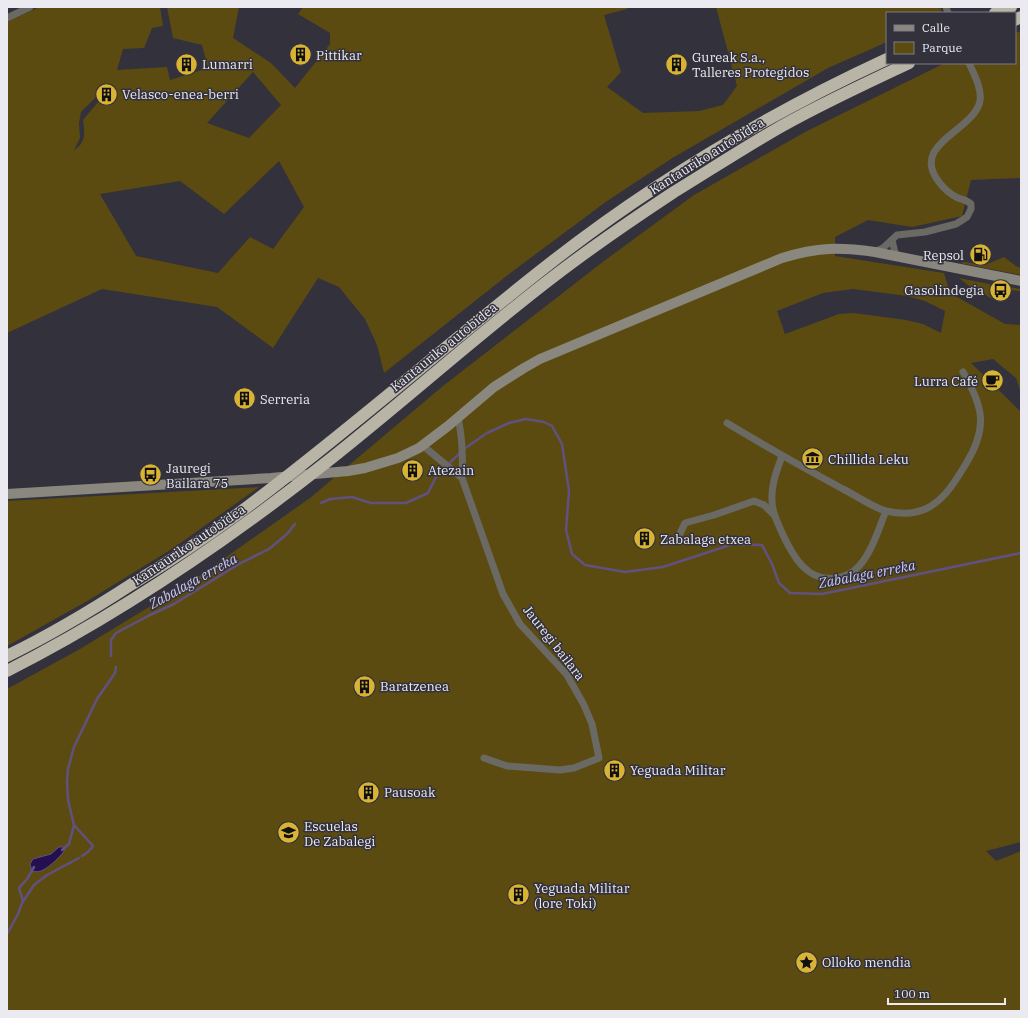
<svg xmlns="http://www.w3.org/2000/svg" width="1028" height="1018" font-family="'IBM Plex Serif',serif">
<style>
.green{fill:#5c4b11;fill-rule:evenodd}
.water{fill:#240f50;stroke:#605180}
.lines{fill:none;stroke-linecap:round;stroke-linejoin:round}
.stream{stroke:#605180;stroke-width:2.5}
.minor{stroke:#6b6964;stroke-width:7}
.secondary{stroke:#8a877f;stroke-width:10}
.motorway{stroke:#b8b4a6;stroke-width:12}
.labels{text-anchor:middle;dominant-baseline:central;stroke-width:3;stroke-linejoin:round;paint-order:stroke}
.poi-label{font-size:13px;fill:#ebeaf1;stroke:#32313c;text-anchor:start}
.street-label{font-size:13px;fill:#ebeaf1;stroke:#32313c}
.water-label{font-size:14px;font-style:italic;fill:#ccc7f0;stroke:#32313c}
</style>
<rect width="100%" height="100%" fill="#32313c"/>
<!-- green -->
<path class="green" d="M39,7H160L163,26L152,28L144,48L123,49L117,70L167,67L170,80L208,68L202,45L173,38L167,7H239L233,38L271,63L295,88L330,44V33L298,14L303,7H629L627,9L604,15L621,72L607,87L643,113L699,111L723,105L737,86L716,7H940L942,13H887V42L828,68L674,157L607,201L513,271L384,373L377,345L365,319L339,287L318,278L273,348L217,307L102,289L7,333V22ZM253,72L281,105L249,138L207,123ZM98,95V102L83,120C85,133 86,143 74,150L80,138L79,123L81,112ZM279,161L304,207L273,249L250,237L218,273L136,256L100,194L180,181L224,214Z
M1021,31V178L971,180L962,216L912,227L868,220L835,237V256L944,273L950,293L1005,324L1021,325V393L1016,378L993,359L971,363L1021,412V842L986,851L996,861L1021,851V1011H7V689L80,649L195,579L310,498L443,386L604,261L694,195L807,131L945,63H1015V33ZM853,289L907,296L925,301L945,311L941,333L923,324L906,320L854,313L839,314L785,334L777,311L823,293Z
M1004,257L1016,266L1021,268V275L960,263L964,262L985,265Z
M959,278L994,285V287H997V291L1003,292V289L1009,287L1021,289V291L1007,290L1001,295L999,294L991,298L987,296L979,288L969,286Z
M259,487L175,547L89,600L7,646V501Z"/>
<!-- water -->
<path class="water" d="M59,847H64L65,849C62,856 49,867 43,870C39,872 36,872 32,871L30,864L33,859L51,854Z"/>
<g class="lines">
<!-- stream -->
<path class="stream" d="M464,449L487,433L509,423L526,419L544,422L552,426L562,444L569,491L566,530L572,554L585,565L625,572L663,567L733,544L762,545L772,564L779,583L790,593L822,594L1021,553
M321,503L330,499L352,497L371,503H406L428,493L437,475L461,452
M111,656V640L116,633L150,615L174,604L239,564L269,549L287,534L295,524
M62,850L69,844L74,825
M82,856L88,852L93,846L74,825L68,800L67,781L68,769L74,747L97,699L115,673L116,667
M23,901L19,888L27,879L34,867
M7,934L18,914L22,903L34,885L47,875L79,858"/>
<!-- minor -->
<path class="minor" d="M946,7L948,13
M7,18L30,7
M892,240L896,257
M875,252L883,248L897,235L925,232L956,224L967,217L971,209V204C967,200 963,200 958,198C950,194 944,189 939,182C909,144 974,131 980,101C982,89 974,74 969,63
M458,418C463,439 463,457 462,478
M727,423C765,446 804,468 843,489C855,495 874,508 886,511C895,513 908,514 916,512C941,507 955,482 967,462C988,427 983,406 963,372
M422,445L462,478L503,594L520,624L567,675L584,705L592,724L599,758L574,768L560,770L507,766L484,758
M782,456C777,470 771,485 772,500C772,513 778,523 783,535C793,556 807,582 835,578C842,577 850,575 855,570C871,556 878,530 886,511
M665,542L677,540L685,523L714,515L754,501L764,505L774,515"/>
<!-- secondary -->
<path class="secondary" d="M7,494L271,478L348,471L365,468L398,458L419,448L448,426L494,387L524,368L540,359L782,258C818,247 839,247 875,252L1021,281"/>
<!-- motorway -->
<path class="motorway" d="M995,13L1011,7
M1015,20L1021,17
M7,656C50,635 92,610 132,584C169,562 205,538 239,513C344,435 442,348 544,268C649,185 766,115 887,59
M7,671C121,613 227,541 328,461C404,401 476,336 553,277C592,247 633,219 674,192C710,170 745,147 782,126C823,103 866,83 909,63"/>
</g>
<!-- icons -->
<defs>
<symbol id="building-disc" viewBox="-11 -11 22 22"><circle r="9.5" fill="#d9b434" stroke="#32313c"/><path d="M-4-6H4V6H1V3H-1V6H-4ZM-2.5-4.3h1.7v1.8h-1.7ZM.8-4.3h1.7v1.8H.8ZM-2.5-1h1.7V.8h-1.7ZM.8-1h1.7V.8H.8Z" fill="#111"/></symbol>
<symbol id="fuel-disc" viewBox="-11 -11 22 22"><circle r="9.5" fill="#d9b434" stroke="#32313c"/><path d="M-5.5-6h7V0h2V4h1.3V-2.5L3-4.5l.8-.8L6-3V5H2.5V1h-1V6h-7ZM-4.2-4.7v3.2H.2V-4.7Z" fill="#111"/></symbol>
<symbol id="bus-disc" viewBox="-11 -11 22 22"><circle r="9.5" fill="#d9b434" stroke="#32313c"/><path d="M-5-6H5V4H4V6H2V4H-2V6H-4V4H-5ZM-3.5-4V0h7V-4ZM-3.5 1.2v1.5H-2V1.2ZM2 1.2v1.5H3.5V1.2Z" fill="#111"/></symbol>
<symbol id="cafe-disc" viewBox="-11 -11 22 22"><circle r="9.5" fill="#d9b434" stroke="#32313c"/><path d="M-5.5-4.5H6V0H3Q3 3.5 0 3.5H-2.5Q-5.5 3.5-5.5 0ZM3-3.2v2h1.7v-2ZM-6 4.5H4V6H-6Z" fill="#111"/></symbol>
<symbol id="museum-disc" viewBox="-11 -11 22 22"><circle r="9.5" fill="#d9b434" stroke="#32313c"/><path d="M0-6L6-3V-2H-6V-3ZM-5-1h2V3h-2ZM-1-1h2V3h-2ZM3-1h2V3H3ZM-6 4H6V6H-6Z" fill="#111"/></symbol>
<symbol id="school-disc" viewBox="-11 -11 22 22"><circle r="9.5" fill="#d9b434" stroke="#32313c"/><path d="M0-5L7-2L0 1L-7-2ZM-4 1L0 2.5L4 1V4Q0 6-4 4Z" fill="#111"/></symbol>
<symbol id="sight-disc" viewBox="-11 -11 22 22"><circle r="9.5" fill="#d9b434" stroke="#32313c"/><path d="M0-6L1.8-2.2L6-1.7L2.9 1.2L3.7 5.4L0 3.3L-3.7 5.4L-2.9 1.2L-6-1.7L-1.8-2.2Z" fill="#111"/></symbol>
</defs>
<g fill-rule="evenodd">
<use href="#building-disc" x="288" y="42" width="25" height="25"/>
<use href="#building-disc" x="174" y="52" width="25" height="25"/>
<use href="#building-disc" x="664" y="52" width="25" height="25"/>
<use href="#building-disc" x="94" y="82" width="25" height="25"/>
<use href="#fuel-disc" x="968" y="242" width="25" height="25"/>
<use href="#bus-disc" x="988" y="278" width="25" height="25"/>
<use href="#cafe-disc" x="980" y="368" width="25" height="25"/>
<use href="#building-disc" x="232" y="386" width="25" height="25"/>
<use href="#museum-disc" x="800" y="446" width="25" height="25"/>
<use href="#building-disc" x="400" y="458" width="25" height="25"/>
<use href="#bus-disc" x="138" y="462" width="25" height="25"/>
<use href="#building-disc" x="632" y="526" width="25" height="25"/>
<use href="#building-disc" x="352" y="674" width="25" height="25"/>
<use href="#building-disc" x="602" y="758" width="25" height="25"/>
<use href="#building-disc" x="356" y="780" width="25" height="25"/>
<use href="#school-disc" x="276" y="820" width="25" height="25"/>
<use href="#building-disc" x="506" y="882" width="25" height="25"/>
<use href="#sight-disc" x="794" y="950" width="25" height="25"/>
</g>
<g class="labels">
<!-- poi labels -->
<g class="poi-label">
<text x="316" y="55">Pittikar</text>
<text x="692" y="57">Gureak S.a.,<tspan x="692" dy="15">Talleres Protegidos</tspan></text>
<text x="202" y="64">Lumarri</text>
<text x="122" y="94">Velasco-enea-berri</text>
<text x="964" y="255" text-anchor="end">Repsol</text>
<text x="984" y="290" text-anchor="end">Gasolindegia</text>
<text x="978" y="381" text-anchor="end">Lurra Café</text>
<text x="260" y="399">Serreria</text>
<text x="828" y="459">Chillida Leku</text>
<text x="166" y="468">Jauregi<tspan x="166" dy="15">Bailara 75</tspan></text>
<text x="428" y="470">Atezain</text>
<text x="660" y="539">Zabalaga etxea</text>
<text x="380" y="686">Baratzenea</text>
<text x="630" y="770">Yeguada Militar</text>
<text x="384" y="792">Pausoak</text>
<text x="304" y="826">Escuelas<tspan x="304" dy="15">De Zabalegi</tspan></text>
<text x="534" y="888">Yeguada Militar<tspan x="534" dy="15">(lore Toki)</tspan></text>
<text x="822" y="962">Olloko mendia</text>
</g>
<!-- street labels -->
<g class="street-label">
<text transform="translate(707 156) rotate(-32)">Kantauriko autobidea</text>
<text transform="translate(444 347) rotate(-39)">Kantauriko autobidea</text>
<text transform="translate(189 545) rotate(-34)">Kantauriko autobidea</text>
<text transform="translate(554 643) rotate(52)">Jauregi bailara</text>
</g>
<!-- water labels -->
<g class="water-label">
<text transform="translate(867 574) rotate(-11)">Zabalaga erreka</text>
<text transform="translate(193 581) rotate(-29)">Zabalaga erreka</text>
</g>
</g>
<!-- border -->
<rect width="1028" height="1018" fill="none" stroke="#ebeaf1" stroke-width="16"/>
<!-- legend -->
<rect x="886" y="12" width="130" height="52" fill="#32313c" stroke="#7c7b84"/>
<rect x="894" y="25" width="20" height="6" fill="#8a877f" stroke="#7c7b84"/>
<text x="922" y="32" font-size="12" fill="#ebeaf1">Calle</text>
<rect x="894" y="42" width="20" height="12" fill="#5c4b11" stroke="#7c7b84"/>
<text x="922" y="52" font-size="12" fill="#ebeaf1">Parque</text>
<!-- scale -->
<path d="M888 998v6h117v-6" fill="none" stroke="#ebeaf1" stroke-width="2"/>
<text x="894" y="998" font-size="12" fill="#ebeaf1" stroke="#32313c" stroke-width="3" paint-order="stroke">100 m</text>
</svg>
